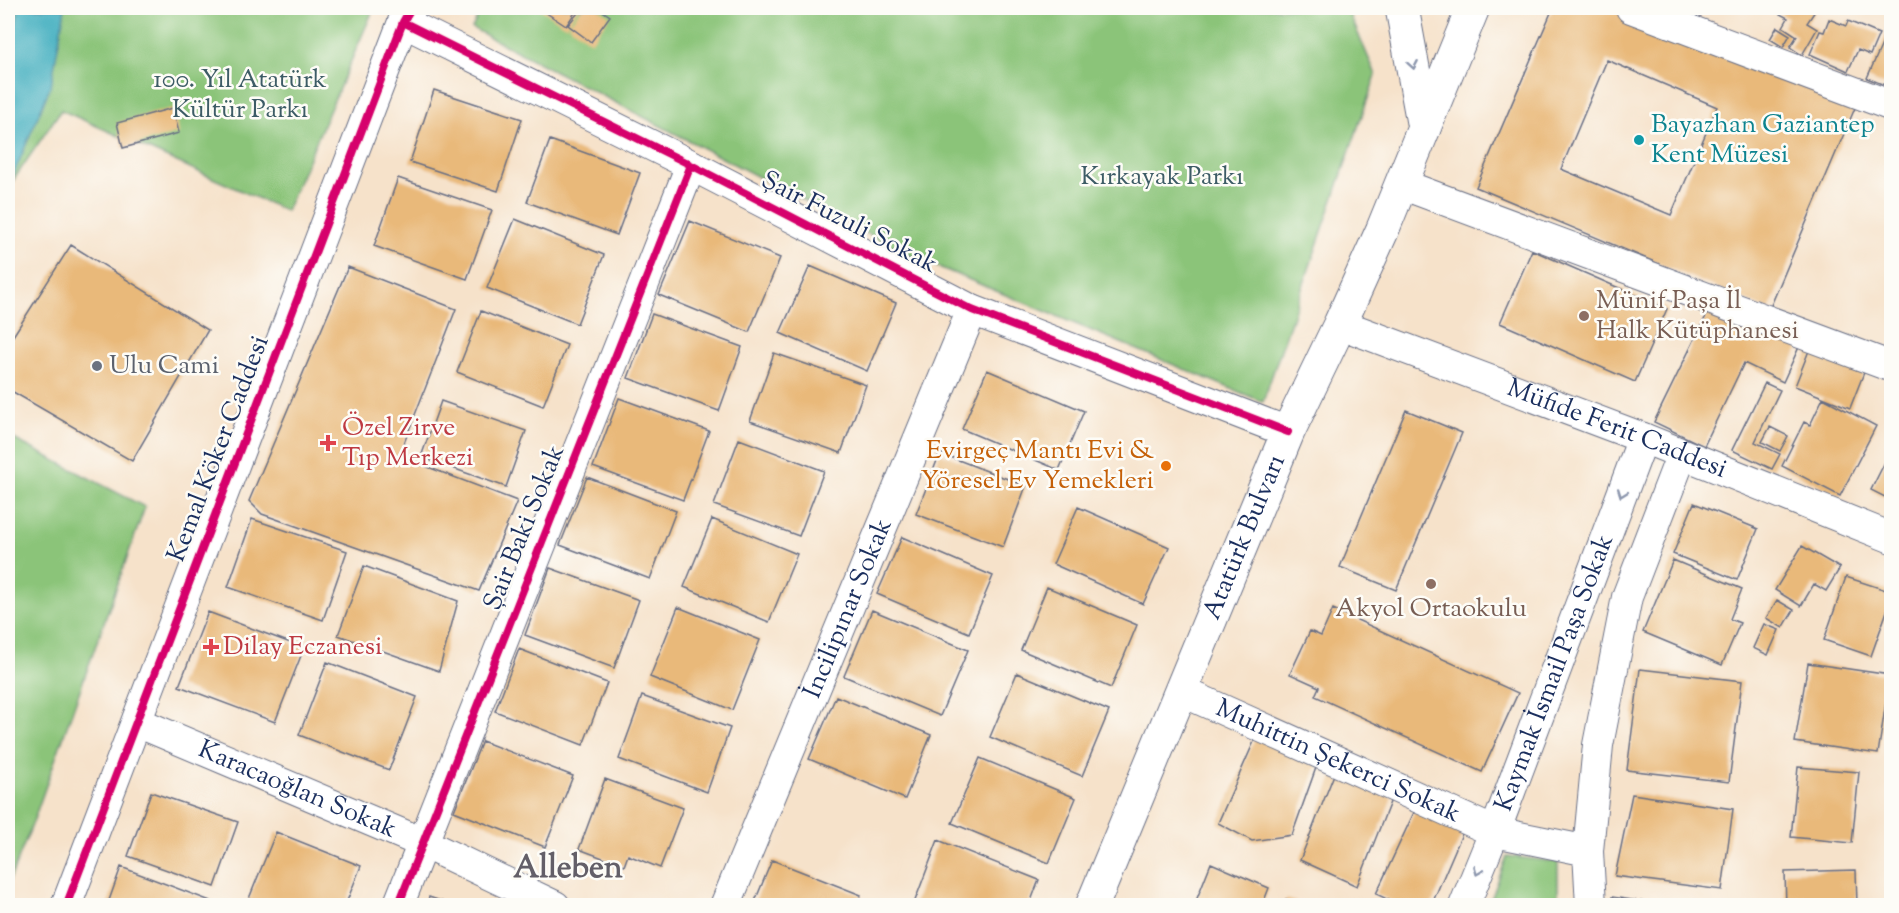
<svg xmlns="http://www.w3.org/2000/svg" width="1899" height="913" font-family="'Sorts Mill Goudy',serif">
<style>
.green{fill:#8bc479;stroke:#537a6c;stroke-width:1.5}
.water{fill:#42afc0;stroke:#2e6f8f;stroke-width:1.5}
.building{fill:#e9b97a;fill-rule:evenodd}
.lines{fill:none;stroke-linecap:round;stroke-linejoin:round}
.minor-casing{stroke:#686e84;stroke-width:32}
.major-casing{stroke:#686e84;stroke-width:35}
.minor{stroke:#fff;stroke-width:30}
.major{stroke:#fff;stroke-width:33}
.cycleway-casing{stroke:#fdfcf7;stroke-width:11}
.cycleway{stroke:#d6006c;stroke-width:8}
.oneway{stroke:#8d97ae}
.culture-dot{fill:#0f9aa8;stroke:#fdfcf7;stroke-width:2}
.education-dot{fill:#8d6e63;stroke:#fdfcf7;stroke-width:2}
.worship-dot{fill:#6b7280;stroke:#fdfcf7;stroke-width:2}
.health-dot{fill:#e0444e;stroke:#fdfcf7;stroke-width:2}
.food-dot{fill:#e8710a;stroke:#fdfcf7;stroke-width:2}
.labels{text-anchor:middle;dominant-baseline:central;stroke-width:5;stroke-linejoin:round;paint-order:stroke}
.park-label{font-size:26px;fill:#3d5c66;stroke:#fdfcf7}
.culture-label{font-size:26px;fill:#0d838f;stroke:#fdfcf7;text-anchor:start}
.street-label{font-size:26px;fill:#1b2f5e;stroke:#fdfcf7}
.education-label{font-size:26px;fill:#785e54;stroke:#fdfcf7;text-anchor:start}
.worship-label{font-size:26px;fill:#5b616d;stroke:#fdfcf7;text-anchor:start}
.health-label{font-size:26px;fill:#be3a42;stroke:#fdfcf7;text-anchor:start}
.food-label{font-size:26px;fill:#c56008;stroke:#fdfcf7;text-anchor:end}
.district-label{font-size:32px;font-weight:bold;fill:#635f68;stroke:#fdfcf7}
</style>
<rect width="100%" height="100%" fill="#fdfcf7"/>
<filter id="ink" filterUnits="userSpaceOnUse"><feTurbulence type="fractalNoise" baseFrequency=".0167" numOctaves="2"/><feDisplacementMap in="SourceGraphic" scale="12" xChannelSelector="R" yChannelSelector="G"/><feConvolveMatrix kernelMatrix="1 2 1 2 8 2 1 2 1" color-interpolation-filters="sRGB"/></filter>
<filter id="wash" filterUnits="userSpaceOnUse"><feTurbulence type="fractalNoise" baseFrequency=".008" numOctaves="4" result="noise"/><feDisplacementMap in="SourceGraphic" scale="24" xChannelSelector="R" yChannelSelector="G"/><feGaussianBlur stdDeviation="1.35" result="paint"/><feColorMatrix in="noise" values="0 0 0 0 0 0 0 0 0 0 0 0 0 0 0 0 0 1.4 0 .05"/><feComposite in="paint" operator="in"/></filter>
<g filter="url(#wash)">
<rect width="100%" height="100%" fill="#f6e2ca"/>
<!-- green -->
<path class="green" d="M8,8H374L286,211L61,110L8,188Z
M482,8H1347L1376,75L1263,402L905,253L472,28Z
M8,436L145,507L32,825L8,884Z
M1507,856L1558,862V905H1489Z"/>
<!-- water -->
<path class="water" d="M19,8H65L51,85L8,188V66Z"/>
<g id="blocks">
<!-- building -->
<path class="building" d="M539,8H578L566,26Z
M582,8H598L610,16L591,42L568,25Z
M1553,8H1617L1855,108L1769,310L1476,187ZM1607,60L1717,107L1671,215L1561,169Z
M1784,8H1817L1807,23L1817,29L1802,55L1790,47L1797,36L1783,27L1788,18L1780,14Z
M1829,19L1846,26L1848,21L1879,34L1870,55L1858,50L1848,71L1810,54L1820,31L1824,32Z
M1892,22V88L1867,78Z
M1777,27L1790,35L1783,47L1770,39Z
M434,90L522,119L498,191L410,162Z
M173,108L179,133L123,148L117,123Z
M550,140L640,173L617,235L527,202Z
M398,178L492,210L467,279L374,246Z
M515,219L604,255L577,324L487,288Z
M690,221L780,258L749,332L659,295Z
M71,245L208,330L132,461L8,389V344Z
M1532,250L1667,309L1635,382L1500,323Z
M810,266L896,303L867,371L780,333Z
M348,267L456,309L399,456L517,501L479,591L262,514L249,501Z
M1711,306L1799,347L1783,382L1744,363L1704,446L1654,422Z
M481,311L567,345L543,406L457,372Z
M652,314L742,347L719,411L628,378Z
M1810,348L1865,370L1850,408L1795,386Z
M774,353L866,385L841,453L750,421Z
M987,370L1084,411L1059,470L962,429Z
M1765,383L1780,390L1755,442L1780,454L1772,469L1732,450Z
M619,398L709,431L683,500L593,467Z
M1823,398L1876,426L1840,496L1782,466L1804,422L1810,425Z
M441,401L526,431L506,487L421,457Z
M1406,410L1462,433L1396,590L1340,567Z
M1770,427L1788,436L1780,451L1762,442Z
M739,439L824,471L799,536L714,505Z
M1892,448V514L1885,511L1891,500L1871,490Z
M940,453L1026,486L1003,547L916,514Z
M587,477L676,511L650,579L560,545Z
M1694,503L1758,529L1737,580L1673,554Z
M1078,507L1169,547L1143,604L1053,564Z
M252,519L347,551L323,620L228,587Z
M712,519L797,554L769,622L684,587Z
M902,537L993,576L969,633L877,594Z
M1802,546L1840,568L1826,591L1814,584L1801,606L1775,590Z
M1673,560L1742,589L1730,619L1740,623L1722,665L1643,632Z
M364,566L458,601L439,671L338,635Z
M550,568L639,600L614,668L525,635Z
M1846,577L1892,592V597L1871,656L1824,640Z
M1047,587L1137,625L1111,688L1021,650Z
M1777,600L1794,610L1783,628L1766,618Z
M678,607L760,640L732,710L650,677Z
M1333,609L1518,693L1482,772L1315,696L1319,687L1290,674L1310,631L1321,636Z
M872,610L968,650L940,716L844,676Z
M208,612L304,648L275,722L179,686Z
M1764,624L1779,630L1768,655L1753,648Z
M519,649L607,683L583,745L495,711Z
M327,662L417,697L389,770L299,735Z
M1808,663L1890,675L1878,754L1795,742Z
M1640,669L1742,681L1729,782L1627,770Z
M1017,673L1109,711L1082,776L990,737Z
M642,696L730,728L707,792L619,759Z
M836,696L931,735L905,799L809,759Z
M1256,737L1317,765L1292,835L1252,841L1218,823Z
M482,741L573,776L545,847L454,811Z
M980,758L1076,798L1049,863L952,823Z
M1798,767L1859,772L1852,843L1791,837Z
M1335,772L1392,797L1357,886L1300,860Z
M605,779L683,808L660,868L628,855L624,866L579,849Z
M151,792L238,822L215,887L128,856Z
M1632,794L1733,809L1722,890L1615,876Z
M1417,806L1465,827L1431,906H1402L1376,894Z
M276,832L361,866L345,906H246Z
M938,840L1039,880L1029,906H913Z
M772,860L861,895L857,906H753Z
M1211,863L1269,888L1262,906H1194Z
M121,867L221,905V906H107Z
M1856,870L1857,906H1786L1785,872Z
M429,897L453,905V906H426Z
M1612,897L1658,904V906H1613Z
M1286,899L1303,905V906H1284Z"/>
</g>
</g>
<g filter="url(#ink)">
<use href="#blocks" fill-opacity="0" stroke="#686e84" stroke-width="1.5"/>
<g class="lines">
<defs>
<g id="minor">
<path d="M1631,8L1892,106"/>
<path d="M403,22L691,165L972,310L1288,432"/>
<path d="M1401,184L1892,367"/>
<path id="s1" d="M1340,324L1643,438L1892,538"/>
<path id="s2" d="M1181,691L1495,832L1588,851"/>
<path id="s3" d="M137,722L423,843L555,906"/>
<path d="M66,906L403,22L411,8"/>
<path d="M398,906L691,165"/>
<path id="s4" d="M725,906L972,310"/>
<path id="s5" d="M1464,906L1502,813L1643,438"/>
<path d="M1591,906L1588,851L1598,745L1627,597L1682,454"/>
</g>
<g id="major">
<path d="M1402,8L1424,128"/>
<path id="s6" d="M1092,906L1288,432L1340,324L1382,231L1473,8"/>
</g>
</defs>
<!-- minor casing -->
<use href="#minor" class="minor-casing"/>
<!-- major casing -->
<use href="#major" class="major-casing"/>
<!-- minor -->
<use href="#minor" class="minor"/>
<!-- major -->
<use href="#major" class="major"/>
<defs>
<path id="cycleway" d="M403,22L691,165L972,310L1288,432
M66,906L403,22L411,8
M398,906L691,165"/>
</defs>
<!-- cycleway casing -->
<use href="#cycleway" class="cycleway-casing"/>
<!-- cycleway -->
<use href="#cycleway" class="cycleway"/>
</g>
<!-- one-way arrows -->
<defs><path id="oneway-chevron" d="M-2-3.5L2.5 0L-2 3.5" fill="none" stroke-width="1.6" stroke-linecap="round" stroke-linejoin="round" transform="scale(1.5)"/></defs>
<g class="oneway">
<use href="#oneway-chevron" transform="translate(1413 65) rotate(80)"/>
<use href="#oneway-chevron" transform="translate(1622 493) rotate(110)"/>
<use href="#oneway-chevron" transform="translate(1478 871) rotate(113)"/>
</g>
</g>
<!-- markers -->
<circle class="culture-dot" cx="1639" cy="140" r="6"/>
<g class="education-dot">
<circle cx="1584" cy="316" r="6"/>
<circle cx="1431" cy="584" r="6"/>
</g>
<circle class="worship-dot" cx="97" cy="366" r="6"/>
<g class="health-dot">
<path d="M325 434h6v6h6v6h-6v6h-6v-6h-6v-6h6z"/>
<path d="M208 638h6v6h6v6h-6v6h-6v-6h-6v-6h6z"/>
</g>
<circle class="food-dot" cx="1166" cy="466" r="6"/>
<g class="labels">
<!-- park labels -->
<g class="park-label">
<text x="240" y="80">100. Yıl Atatürk<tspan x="240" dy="30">Kültür Parkı</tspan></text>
<text x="1162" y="177">Kırkayak Parkı</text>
</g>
<!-- culture labels -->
<g class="culture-label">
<text x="1651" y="125">Bayazhan Gaziantep<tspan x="1651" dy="30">Kent Müzesi</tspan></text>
</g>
<!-- street labels -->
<g class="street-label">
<text transform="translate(849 223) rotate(27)">Şair Fuzuli Sokak</text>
<text stroke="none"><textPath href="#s1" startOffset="296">Müfide Ferit Caddesi</textPath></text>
<text transform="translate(219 449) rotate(-69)">Kemal Köker Caddesi</text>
<text transform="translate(525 528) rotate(-68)">Şair Baki Sokak</text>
<text stroke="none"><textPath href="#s6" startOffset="399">Atatürk Bulvarı</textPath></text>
<text stroke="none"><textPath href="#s4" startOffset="322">İncilipınar Sokak</textPath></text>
<text stroke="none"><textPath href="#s5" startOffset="250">Kaymak İsmail Paşa Sokak</textPath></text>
<text stroke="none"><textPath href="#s2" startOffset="172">Muhittin Şekerci Sokak</textPath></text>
<text stroke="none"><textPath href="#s3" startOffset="174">Karacaoğlan Sokak</textPath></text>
</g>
<!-- education labels -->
<g class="education-label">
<text x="1596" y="301">Münif Paşa İl<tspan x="1596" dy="30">Halk Kütüphanesi</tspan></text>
<text x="1431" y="609" text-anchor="middle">Akyol Ortaokulu</text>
</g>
<!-- worship labels -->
<g class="worship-label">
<text x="109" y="366">Ulu Cami</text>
</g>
<!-- health labels -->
<g class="health-label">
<text x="342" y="428">Özel Zirve<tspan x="342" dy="30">Tıp Merkezi</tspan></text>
<text x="223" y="647">Dilay Eczanesi</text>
</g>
<!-- food labels -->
<g class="food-label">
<text x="1154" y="451">Evirgeç Mantı Evi &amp;<tspan x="1154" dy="30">Yöresel Ev Yemekleri</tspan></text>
</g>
<!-- district labels -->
<g class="district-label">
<text x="568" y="869">Alleben</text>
</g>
</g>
<!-- margin -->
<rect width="1899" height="913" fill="none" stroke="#fdfcf7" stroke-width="30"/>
</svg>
